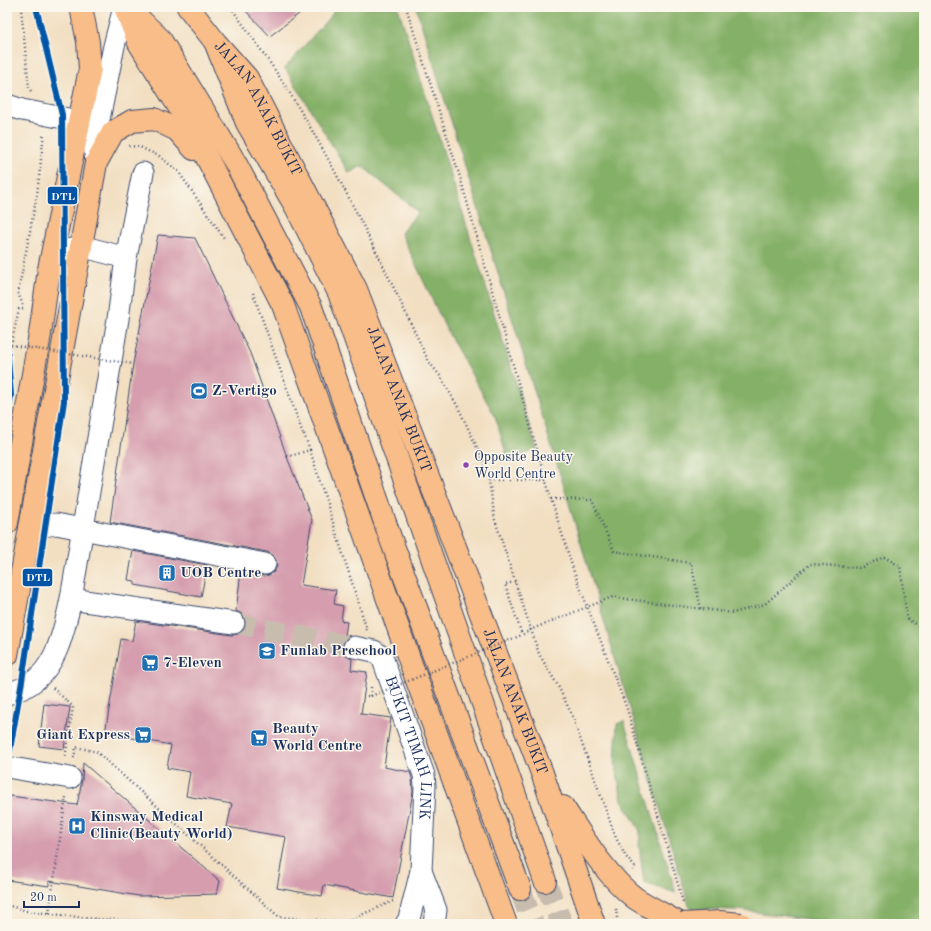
<svg xmlns="http://www.w3.org/2000/svg" width="931" height="931" font-family="'Old Standard TT',serif">
<style>
.forest{fill:#85b067;stroke:#507062}
.building{fill:#d59dae}
.lines{fill:none;stroke-linecap:round;stroke-linejoin:round}
.minor-tunnel{stroke:#c7bcae;stroke-width:21;stroke-dasharray:21 10;stroke-linecap:butt}
.major-tunnel{stroke:#c7bcae;stroke-width:22;stroke-dasharray:22 11;stroke-linecap:butt}
.minor-casing{stroke:#3b496d;stroke-width:23}
.major-casing{stroke:#3b496d;stroke-width:24}
.highway-casing{stroke:#3b496d;stroke-width:24}
.path{stroke:#3b496d;stroke-width:2.5;stroke-dasharray:1 3;stroke-linecap:butt}
.minor{stroke:#fff;stroke-width:21}
.major{stroke:#f8bd88;stroke-width:22}
.highway{stroke:#f8bd88;stroke-width:22}
.highway-bridge-casing{stroke:#3b496d;stroke-width:24;stroke-linecap:butt}
.path-bridge{stroke:#3b496d;stroke-width:2.5;stroke-dasharray:1 3;stroke-linecap:butt}
.highway-bridge{stroke:#f8bd88;stroke-width:22}
.metro-1-casing{stroke:#fbf7ec;stroke-width:9}
.metro-1{stroke:#0354a6;stroke-width:6}
.bus-dot{fill:#8e44ad;stroke:#fbf7ec;stroke-width:1.5}
.labels{text-anchor:middle;dominant-baseline:central;stroke-width:3;stroke-linejoin:round;paint-order:stroke}
.bus-label{font-size:14px;fill:#1b2f5e;stroke:#fbf7ec;text-anchor:start}
.street-label{font-size:15px;fill:#1b2f5e;stroke:#fbf7ec}
.poi-label{font-size:15px;font-weight:bold;fill:#1b2f5e;stroke:#fbf7ec;text-anchor:start}
.line-badge{stroke:#fbf7ec;stroke-width:1.5}
.badge-label{font-size:11px;text-anchor:middle;font-weight:bold;fill:#fff}
</style>
<rect width="100%" height="100%" fill="#fbf7ec"/>
<filter id="ink" filterUnits="userSpaceOnUse"><feTurbulence type="fractalNoise" baseFrequency=".025" numOctaves="2"/><feDisplacementMap in="SourceGraphic" scale="8" xChannelSelector="R" yChannelSelector="G"/><feConvolveMatrix kernelMatrix="1 2 1 2 8 2 1 2 1" color-interpolation-filters="sRGB"/></filter>
<filter id="wash" filterUnits="userSpaceOnUse"><feTurbulence type="fractalNoise" baseFrequency=".012" numOctaves="4" result="noise"/><feDisplacementMap in="SourceGraphic" scale="16" xChannelSelector="R" yChannelSelector="G"/><feGaussianBlur stdDeviation="0.9" result="paint"/><feColorMatrix in="noise" values="0 0 0 0 0 0 0 0 0 0 0 0 0 0 0 0 0 1.4 0 .05"/><feComposite in="paint" operator="in"/></filter>
<g filter="url(#wash)">
<rect width="100%" height="100%" fill="#f2dfc2"/>
<!-- forest -->
<path class="forest" d="M331,7H398L537,450L508,460L495,416L447,331L401,233L418,212L362,166L349,173L285,68L333,13Z
M416,7H924V924H843L740,910L690,909L567,497Z
M624,721L676,893L644,883L639,845L640,831L622,800L615,763L617,724Z"/>
<g id="blocks">
<!-- building -->
<path class="building" d="M242,7H308L270,36Z
M158,235L195,238L250,353L287,457L312,520L301,585L336,590L334,604L343,606L341,621L347,622L345,635L350,636L345,639L342,644L343,651L346,656L352,659L351,670L367,672L361,714L391,718L384,767L410,772L412,778L413,792L393,898L324,885L322,896L277,888L286,837L227,827L232,804L186,796L190,772L167,768L171,745L105,733L121,639L132,641L136,621L232,635L238,634L243,631L246,624L245,619L242,614L236,611L241,572L263,576L269,575L274,572L277,566L276,560L273,555L267,552L110,522L133,364Z
M133,551L207,565L201,597L135,585V581L128,580Z
M44,704L70,707L64,749L39,746Z
M83,763L220,881L217,894L139,896L49,881V886L7,880V816L10,796L77,805L82,780Z"/>
</g>
</g>
<g filter="url(#ink)">
<use href="#blocks" fill-opacity="0" stroke="#3b496d" stroke-width="1"/>
<g class="lines">
<!-- minor-tunnel -->
<path class="minor-tunnel" d="M234,623L354,647"/>
<!-- major-tunnel -->
<path class="major-tunnel" d="M545,881L562,924
M520,889L533,924"/>
<defs>
<g id="minor">
<path d="M7,105L22,110L79,121"/>
<path d="M96,163L94,144L114,46L124,7"/>
<path d="M49,269L69,250L81,246L126,258"/>
<path d="M30,528L56,524L265,564"/>
<path d="M71,599L234,623"/>
<path id="s1" d="M354,647L374,651L382,657L424,775L425,786L421,871L409,919L406,924"/>
<path d="M7,694C13,692 19,690 25,687C56,671 64,631 71,599L118,319L126,258L143,173"/>
<path d="M7,767L70,778"/>
<path d="M421,871L436,910L434,924"/>
</g>
<path id="major" d="M127,7L160,39L235,162L311,307L390,537L520,889
M216,44L247,123L296,207L339,293L465,652L545,881"/>
<g id="highway">
<path d="M125,7L139,43L189,123L283,305L411,664L506,924"/>
<path id="s2" d="M188,7L216,43L247,78L356,289L542,773L594,924"/>
<path d="M7,523L40,334L49,269L90,69L88,42L81,7"/>
<path d="M7,655L96,163L113,132L132,121L154,119L177,130L194,149"/>
<path d="M563,807C583,837 606,876 635,898C650,908 665,915 681,924"/>
</g>
</defs>
<!-- minor casing -->
<use href="#minor" class="minor-casing"/>
<!-- major casing -->
<use href="#major" class="major-casing"/>
<!-- highway casing -->
<use href="#highway" class="highway-casing"/>
<!-- path -->
<path class="path" d="M21,7L29,88L31,91
M231,7C252,38 275,68 294,100C345,184 387,273 429,362L441,377L458,407L483,460L489,480L495,520L539,654L558,686L571,713L616,838L626,857L635,867L633,870
M406,7L460,177L551,499L574,572L627,709L683,902
M129,146L140,147L159,156L178,171L224,238
M253,293L303,434
M23,305L18,293L37,195L44,133
M11,345L19,309H24
M304,434L310,450
M287,457L310,450L367,630
M489,480H546
M551,499L592,500L614,551L691,563L701,609
M515,582L505,584L522,635
M612,597L733,613L765,604L810,564L860,568L884,557L900,566L907,619L924,629
M371,687V696
M53,688L73,707L65,758
M74,758L76,747L97,752L279,917L345,922L393,901
M7,905L27,911L95,919L213,924
M616,909L617,918
M49,913L66,797"/>
<!-- minor -->
<use href="#minor" class="minor"/>
<!-- major -->
<use href="#major" class="major"/>
<!-- highway -->
<use href="#highway" class="highway"/>
<defs>
<path id="highway-bridge" d="M681,924L720,922L741,924"/>
</defs>
<!-- highway-bridge casing -->
<use href="#highway-bridge" class="highway-bridge-casing"/>
<!-- path-bridge -->
<path class="path-bridge" d="M11,345L133,364
M363,696H371L522,635L530,630L612,597"/>
<!-- highway-bridge -->
<use href="#highway-bridge" class="highway-bridge"/>
<defs>
<path id="metro-1" d="M7,347L11,395L7,421
M7,767L22,681L64,401L62,115L36,7"/>
</defs>
<!-- metro-1 casing -->
<use href="#metro-1" class="metro-1-casing"/>
<!-- metro-1 -->
<use href="#metro-1" class="metro-1"/>
</g>
</g>
<!-- icons -->
<defs>
<symbol id="stadium-square" viewBox="-11 -11 22 22"><rect x="-9" y="-9" width="18" height="18" rx="4" fill="#1f6fb2" stroke="#fbf7ec"/><path d="M0-5a6.5 5 0 1 0 0 10a6.5 5 0 1 0 0-10ZM-3.5-1.8h7v3.6h-7Z" fill="#fff"/></symbol>
<symbol id="building-square" viewBox="-11 -11 22 22"><rect x="-9" y="-9" width="18" height="18" rx="4" fill="#1f6fb2" stroke="#fbf7ec"/><path d="M-4-6H4V6H1V3H-1V6H-4ZM-2.5-4.3h1.7v1.8h-1.7ZM.8-4.3h1.7v1.8H.8ZM-2.5-1h1.7V.8h-1.7ZM.8-1h1.7V.8H.8Z" fill="#fff"/></symbol>
<symbol id="school-square" viewBox="-11 -11 22 22"><rect x="-9" y="-9" width="18" height="18" rx="4" fill="#1f6fb2" stroke="#fbf7ec"/><path d="M0-5L7-2L0 1L-7-2ZM-4 1L0 2.5L4 1V4Q0 6-4 4Z" fill="#fff"/></symbol>
<symbol id="supermarket-square" viewBox="-11 -11 22 22"><rect x="-9" y="-9" width="18" height="18" rx="4" fill="#1f6fb2" stroke="#fbf7ec"/><path d="M-6-5.5h2.5l.6 2H6L4.5 2H-2.5L-4.4-4H-6ZM-1.5 3.2a1.3 1.3 0 1 0 .1 0ZM3 3.2a1.3 1.3 0 1 0 .1 0Z" fill="#fff"/></symbol>
<symbol id="hospital-square" viewBox="-11 -11 22 22"><rect x="-9" y="-9" width="18" height="18" rx="4" fill="#1f6fb2" stroke="#fbf7ec"/><path d="M-5-5h3v3.5h4V-5h3V5h-3V1.5h-4V5h-3Z" fill="#fff"/></symbol>
</defs>
<g fill-rule="evenodd">
<use href="#stadium-square" x="189" y="381" width="20" height="20"/>
<use href="#building-square" x="157" y="563" width="20" height="20"/>
<use href="#school-square" x="257" y="641" width="20" height="20"/>
<use href="#supermarket-square" x="140" y="653" width="20" height="20"/>
<use href="#supermarket-square" x="133" y="725" width="20" height="20"/>
<use href="#supermarket-square" x="249" y="728" width="20" height="20"/>
<use href="#hospital-square" x="67" y="816" width="20" height="20"/>
</g>
<!-- markers -->
<circle class="bus-dot" cx="466" cy="465" r="3.5"/>
<g class="labels">
<!-- bus labels -->
<g class="bus-label">
<text x="474" y="457">Opposite Beauty<tspan x="474" dy="17">World Centre</tspan></text>
</g>
<!-- street labels -->
<g class="street-label">
<text stroke="none"><textPath href="#s2" startOffset="124">JALAN ANAK BUKIT</textPath></text>
<text stroke="none"><textPath href="#s2" startOffset="448">JALAN ANAK BUKIT</textPath></text>
<text stroke="none"><textPath href="#s2" startOffset="772">JALAN ANAK BUKIT</textPath></text>
<text stroke="none"><textPath href="#s1" startOffset="126">BUKIT TIMAH LINK</textPath></text>
</g>
<!-- poi labels -->
<g class="poi-label">
<text x="212" y="391">Z-Vertigo</text>
<text x="180" y="573">UOB Centre</text>
<text x="280" y="651">Funlab Preschool</text>
<text x="163" y="663">7-Eleven</text>
<text x="272" y="729">Beauty<tspan x="272" dy="17">World Centre</tspan></text>
<text x="130" y="735" text-anchor="end">Giant Express</text>
<text x="90" y="817">Kinsway Medical<tspan x="90" dy="17">Clinic(Beauty World)</tspan></text>
</g>
</g>
<g class="line-badge">
<rect x="47" y="186" width="31" height="19" rx="4" fill="#0354a6"/>
<rect x="22" y="568" width="31" height="19" rx="4" fill="#0354a6"/>
</g>
<g class="badge-label">
<text x="63" y="200">DTL</text>
<text x="38" y="581">DTL</text>
</g>
<!-- margin -->
<rect width="931" height="931" fill="none" stroke="#fbf7ec" stroke-width="24"/>
<!-- scale -->
<path d="M24 901v6h55v-6" fill="none" stroke="#1b2f5e" stroke-width="2"/>
<text x="30" y="901" font-size="12" fill="#1b2f5e" stroke="#fbf7ec" stroke-width="3" paint-order="stroke">20 m</text>
</svg>
